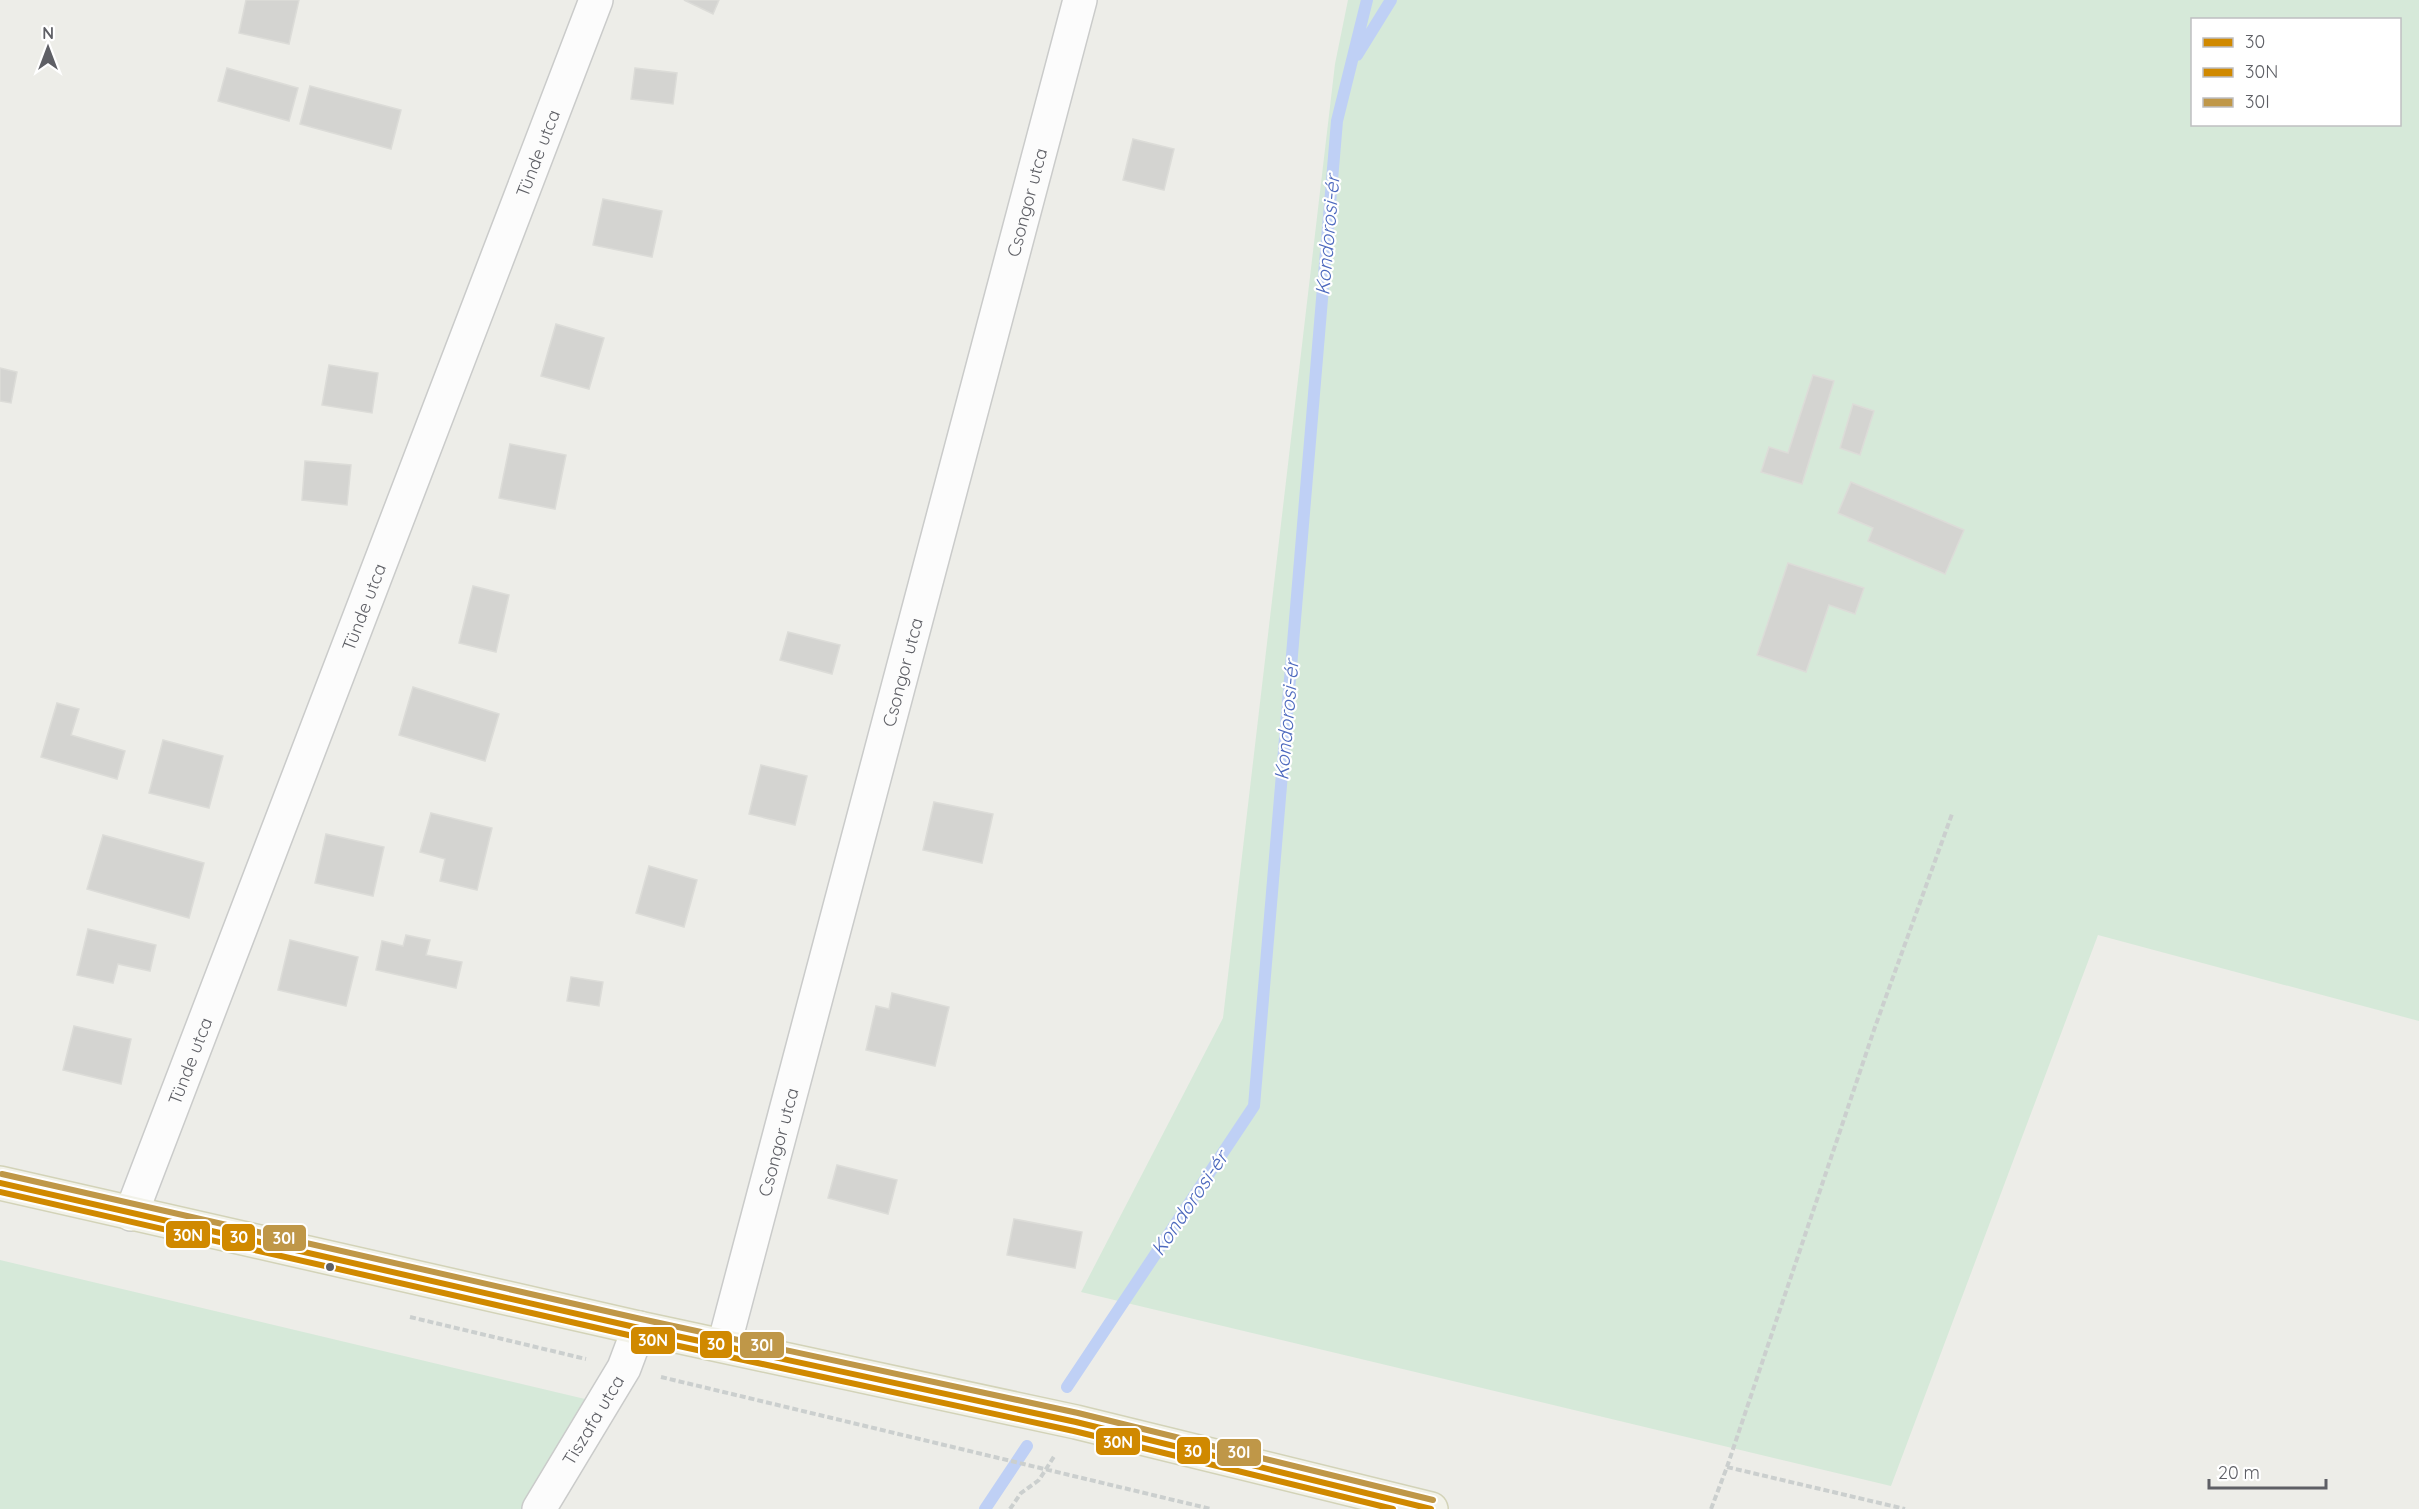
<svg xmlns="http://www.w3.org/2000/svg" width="2419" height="1509" font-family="Quicksand,sans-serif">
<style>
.green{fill:#d6e9d9;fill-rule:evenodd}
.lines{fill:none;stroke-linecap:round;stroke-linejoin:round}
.stream{stroke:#bfd0f5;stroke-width:12}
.building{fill:#d4d4d1;stroke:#dcdcd8;stroke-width:1.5}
.minor-casing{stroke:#cacbca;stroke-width:36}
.major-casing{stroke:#d3d3b8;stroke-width:36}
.path{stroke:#cbcfce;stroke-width:4;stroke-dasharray:6 3;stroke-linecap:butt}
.minor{stroke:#fcfcfc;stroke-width:33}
.major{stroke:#f2f2e9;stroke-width:33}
.bus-1-casing{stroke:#fff;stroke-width:10}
.bus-2-casing{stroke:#fff;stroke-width:10}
.bus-3-casing{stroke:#fff;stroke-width:10}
.bus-1{stroke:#d08900;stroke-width:6}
.bus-2{stroke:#d08900;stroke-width:6}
.bus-3{stroke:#bf9748;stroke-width:6}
.bus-dot{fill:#5e5f65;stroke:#fff;stroke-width:2}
.labels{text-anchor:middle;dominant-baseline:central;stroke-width:4.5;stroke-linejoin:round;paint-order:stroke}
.street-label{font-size:18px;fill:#5e5f65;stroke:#fff}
.water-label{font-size:20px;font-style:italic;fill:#4d69be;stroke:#fff}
.line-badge{stroke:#fff;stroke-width:2}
.badge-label{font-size:16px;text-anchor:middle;font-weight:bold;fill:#fff}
</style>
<rect width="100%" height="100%" fill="#edede8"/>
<!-- green -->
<path class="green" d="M1348,0H2419V1021L2098,935L1891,1486L1081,1292L1223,1018L1335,64ZM2192,20H2400V124H2192Z
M0,1260L585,1399L523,1509H0Z"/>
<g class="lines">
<!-- stream -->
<path class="stream" d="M1357,55L1391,0
M1067,1387L1254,1106L1337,121L1367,0
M985,1509L1027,1446"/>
</g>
<!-- building -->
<path class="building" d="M246,0H299L289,44L239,33Z
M684,0H719L713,14Z
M227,68L298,88L289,121L218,101Z
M635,68L677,73L673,104L631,99Z
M310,86L401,110L391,149L300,124Z
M1133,139L1174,149L1164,190L1123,180Z
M603,199L662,211L652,257L593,245Z
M556,324L604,338L589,389L541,376Z
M329,365L378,373L372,413L322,405Z
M0,368L17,372L11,403L0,401Z
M1813,375L1834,381L1802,484L1761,472L1769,447L1788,453Z
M1853,404L1874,411L1860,455L1840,448Z
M510,444L566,455L555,509L499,498Z
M305,461L351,465L347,505L302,500Z
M1851,482L1964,530L1945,574L1868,541L1873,528L1838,513Z
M1788,563L1864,588L1855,614L1829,605L1806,672L1757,655Z
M473,586L509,595L496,652L459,643Z
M788,632L840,645L832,674L780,660Z
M413,687L499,714L485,761L399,735Z
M57,703L79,709L71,735L125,751L117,779L41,757Z
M163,740L223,756L209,808L149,793Z
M761,765L807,776L795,825L749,814Z
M934,802L993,814L982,863L923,850Z
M431,813L492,828L477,890L440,881L445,859L420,852Z
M326,834L384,847L373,896L315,883Z
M103,835L204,863L189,918L87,889Z
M649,866L697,880L684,927L636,913Z
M88,929L156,945L150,971L118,964L113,983L77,975Z
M406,935L430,940L426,955L462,962L456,988L376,970L382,941L403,946Z
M290,940L358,957L346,1006L278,990Z
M571,977L603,982L599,1006L567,1001Z
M892,993L949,1007L935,1066L866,1050L876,1006L889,1009Z
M74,1026L131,1039L121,1084L63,1070Z
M837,1165L897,1180L888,1214L828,1198Z
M1014,1219L1082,1232L1075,1268L1007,1255Z"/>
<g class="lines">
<defs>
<g id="minor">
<path id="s1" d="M131,1214L596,0"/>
<path id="s2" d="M724,1345L1080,0"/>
<path id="s3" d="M539,1509L624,1368L639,1328"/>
</g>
<path id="major" d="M0,1183L639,1328L1076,1422L1431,1509"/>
</defs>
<!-- minor casing -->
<use href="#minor" class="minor-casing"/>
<!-- major casing -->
<use href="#major" class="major-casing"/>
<!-- path -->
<path class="path" d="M410,1317L586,1359
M661,1377L1211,1509
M1727,1467L1875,1027L1952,814
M1010,1509L1021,1493L1039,1480L1055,1455
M1711,1509L1727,1467L1905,1509"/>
<!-- minor -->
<use href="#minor" class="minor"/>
<!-- major -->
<use href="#major" class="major"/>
<defs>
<path id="bus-1" d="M0,1183L639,1328L1076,1422L1431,1509"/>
<path id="bus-2" d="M0,1192L637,1337L1074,1431L1393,1509"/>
<path id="bus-3" d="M2,1174L641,1319L1078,1413L1433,1500"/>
</defs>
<!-- bus-1 casing -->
<use href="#bus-1" class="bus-1-casing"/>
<!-- bus-2 casing -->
<use href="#bus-2" class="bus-2-casing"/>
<!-- bus-3 casing -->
<use href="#bus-3" class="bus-3-casing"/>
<!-- bus-1 -->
<use href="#bus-1" class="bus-1"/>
<!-- bus-2 -->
<use href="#bus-2" class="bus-2"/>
<!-- bus-3 -->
<use href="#bus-3" class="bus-3"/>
</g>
<!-- markers -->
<circle class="bus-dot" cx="330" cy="1267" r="5"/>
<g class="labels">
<!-- street labels -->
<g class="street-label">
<text stroke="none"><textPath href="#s1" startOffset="1136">Tünde utca</textPath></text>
<text stroke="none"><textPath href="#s2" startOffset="1182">Csongor utca</textPath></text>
<text stroke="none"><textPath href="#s1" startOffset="650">Tünde utca</textPath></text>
<text stroke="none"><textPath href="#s2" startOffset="696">Csongor utca</textPath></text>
<text stroke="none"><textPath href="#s1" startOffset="164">Tünde utca</textPath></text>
<text stroke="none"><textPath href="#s2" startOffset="210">Csongor utca</textPath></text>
<text stroke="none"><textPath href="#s3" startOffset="104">Tiszafa utca</textPath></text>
</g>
<!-- water labels -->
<g class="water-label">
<text transform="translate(1327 235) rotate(-85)">Kondorosi-ér</text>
<text transform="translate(1286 720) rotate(-85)">Kondorosi-ér</text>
<text transform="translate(1189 1203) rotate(-56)">Kondorosi-ér</text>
</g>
</g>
<g class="line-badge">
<rect x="165" y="1220" width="46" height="29" rx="6" fill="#d08900"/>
<rect x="221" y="1223" width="35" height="29" rx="6" fill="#d08900"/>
<rect x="262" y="1224" width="45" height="28" rx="6" fill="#bf9748"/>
<rect x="630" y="1326" width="46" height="29" rx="6" fill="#d08900"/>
<rect x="699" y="1330" width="34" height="29" rx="6" fill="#d08900"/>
<rect x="739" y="1331" width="46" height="28" rx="6" fill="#bf9748"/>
<rect x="1095" y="1427" width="46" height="29" rx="6" fill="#d08900"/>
<rect x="1176" y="1436" width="35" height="29" rx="6" fill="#d08900"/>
<rect x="1216" y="1438" width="46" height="29" rx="6" fill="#bf9748"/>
</g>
<g class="badge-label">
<text x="188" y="1241">30N</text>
<text x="239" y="1243">30</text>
<text x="284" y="1244">30I</text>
<text x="653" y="1346">30N</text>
<text x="716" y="1350">30</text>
<text x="762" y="1351">30I</text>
<text x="1118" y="1448">30N</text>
<text x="1193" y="1457">30</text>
<text x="1239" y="1458">30I</text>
</g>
<!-- legend -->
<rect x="2191" y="18" width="210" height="108" fill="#ffffff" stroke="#bfbfc1" stroke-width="1.5"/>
<rect x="2203" y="38" width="30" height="9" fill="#d08900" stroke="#bfbfc1" stroke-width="1.5"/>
<text x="2245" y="48" font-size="18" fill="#5e5f65">30</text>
<rect x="2203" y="68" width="30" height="9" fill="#d08900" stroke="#bfbfc1" stroke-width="1.5"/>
<text x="2245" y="78" font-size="18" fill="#5e5f65">30N</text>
<rect x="2203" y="98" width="30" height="9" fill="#bf9748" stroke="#bfbfc1" stroke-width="1.5"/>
<text x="2245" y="108" font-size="18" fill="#5e5f65">30I</text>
<!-- north arrow -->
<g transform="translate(48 48)" stroke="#ffffff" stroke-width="4.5" paint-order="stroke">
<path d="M0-4.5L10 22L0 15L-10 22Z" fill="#5e5f65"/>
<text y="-9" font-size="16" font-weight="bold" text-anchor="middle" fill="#5e5f65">N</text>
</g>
<!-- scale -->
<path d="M2209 1479v9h117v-9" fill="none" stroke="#5e5f65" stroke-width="3"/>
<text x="2218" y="1479" font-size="18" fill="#5e5f65" stroke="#ffffff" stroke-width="4.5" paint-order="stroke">20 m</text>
</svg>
